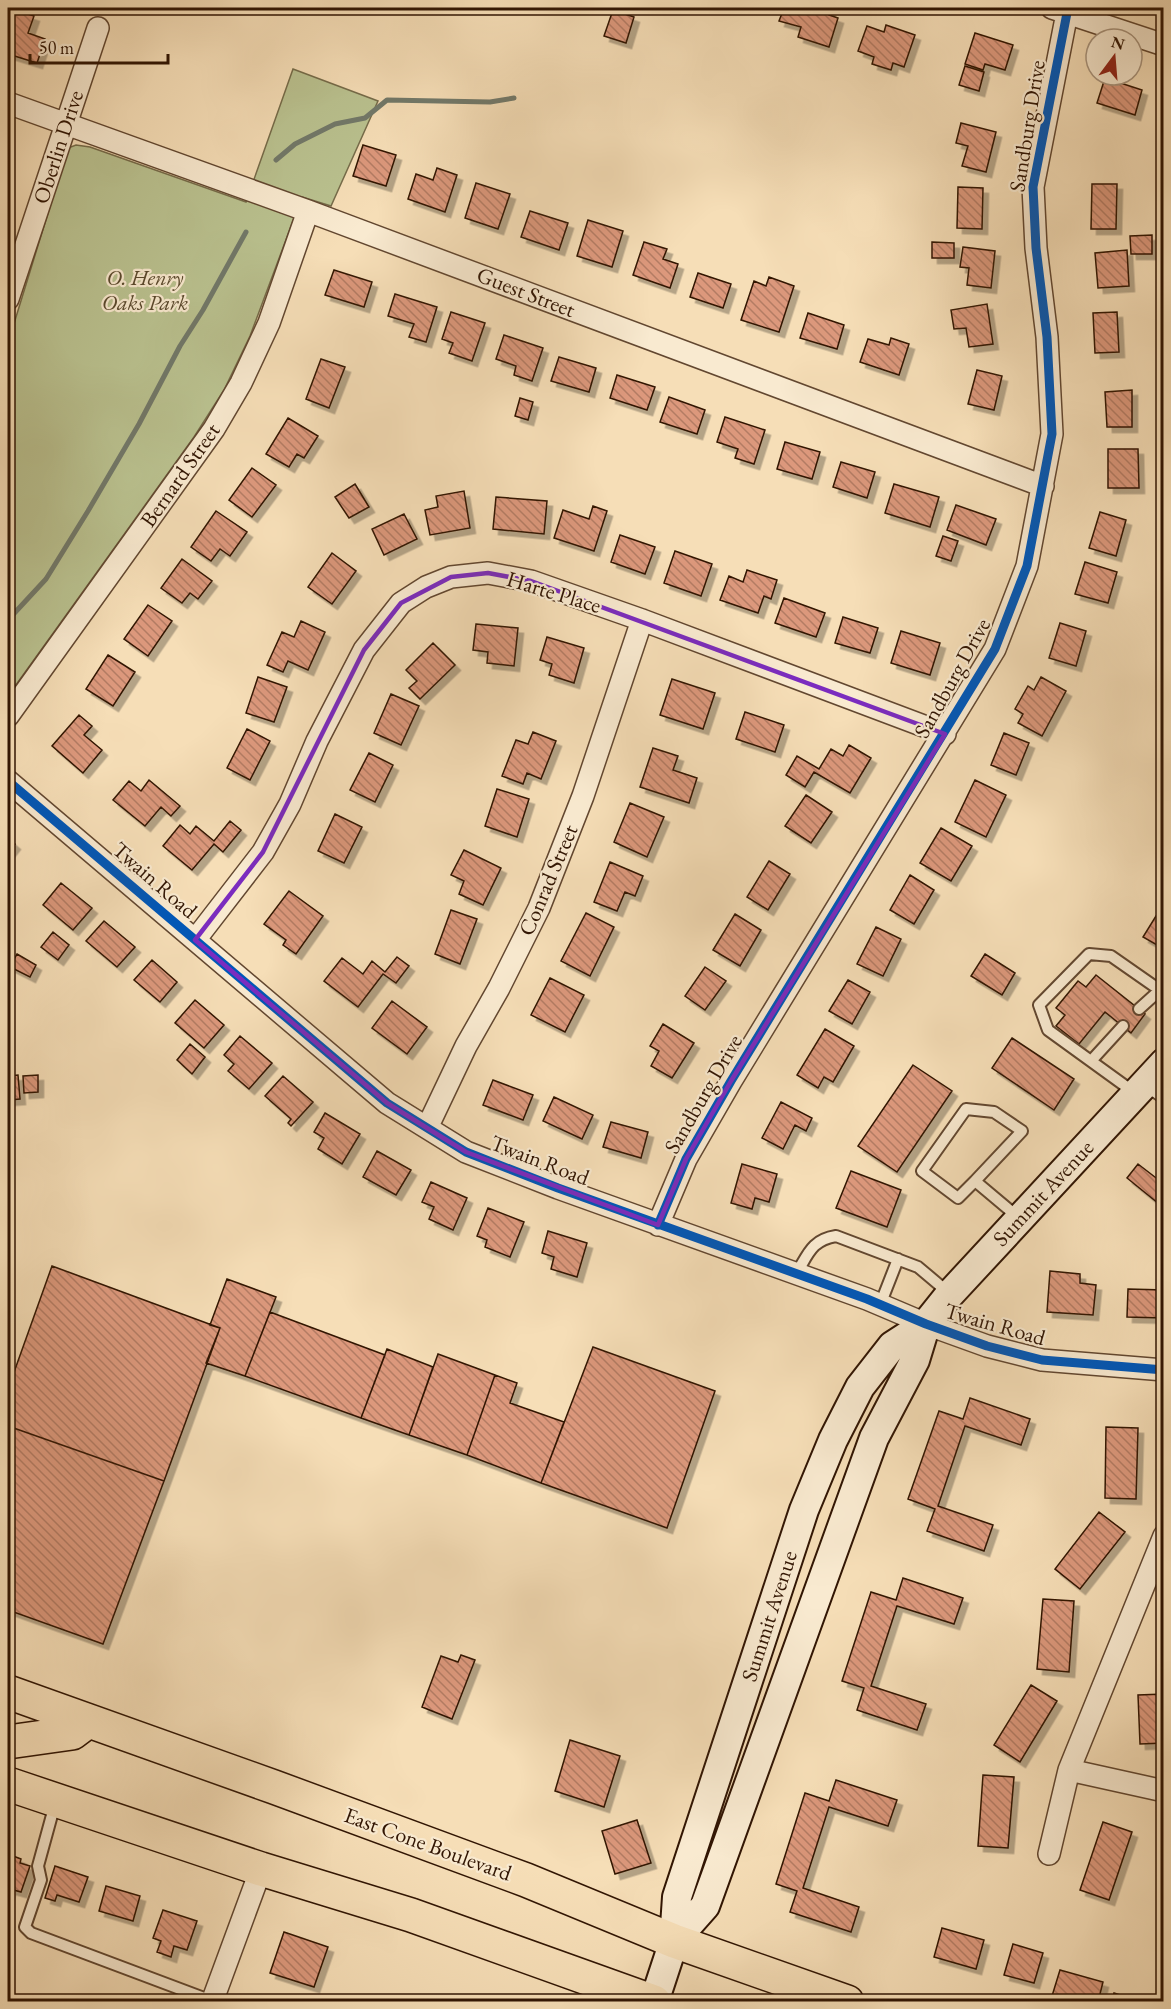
<svg xmlns="http://www.w3.org/2000/svg" width="1171" height="2009" font-family="'EB Garamond',serif">
<style>
.green{fill:#bac290;stroke:#766c4a;stroke-width:1.5}
.lines{fill:none;stroke-linecap:round;stroke-linejoin:round}
.stream{stroke:#72796a;stroke-width:5}
.building{fill:url(#building-back-hatch);stroke:#311503;stroke-width:1.5;filter:url(#shadow)}
.lane-casing{stroke:#624730;stroke-width:14}
.street-casing{stroke:#624730;stroke-width:24}
.secondary-casing{stroke:#311503;stroke-width:32}
.primary-casing{stroke:#311503;stroke-width:36}
.lane{stroke:#f9ead0;stroke-width:10}
.street{stroke:#f9ead0;stroke-width:21}
.secondary{stroke:#f9ead0;stroke-width:28}
.primary{stroke:#f6deb7;stroke-width:33}
.cycleway-casing{stroke:#f9ead0;stroke-width:13}
.cycleway{stroke:#0057b8;stroke-width:9}
.marked{fill:none;stroke:#7b2cbf;stroke-width:4.5;stroke-linejoin:round}
.labels{text-anchor:middle;dominant-baseline:central;stroke-width:4.5;stroke-linejoin:round;paint-order:stroke}
.street-label{font-size:22px;fill:#311503;stroke:#f9ead0}
.park-label{font-size:22px;font-style:italic;fill:#5a492d;stroke:#f9ead0}
</style>
<defs>
<pattern id="building-back-hatch" width="6" height="6" patternUnits="userSpaceOnUse" patternTransform="scale(1.5)"><rect width="6" height="6" fill="#dc987c"/><path d="M-1 5l2 2M0 0l6 6M5-1l2 2" fill="none" stroke="#b37b63"/></pattern>
<filter id="shadow"><feDropShadow dx="5.5" dy="5.5" stdDeviation="0" flood-color="#0004"/></filter>
</defs>
<rect width="100%" height="100%" fill="#f6deb7"/>
<filter id="stains"><feTurbulence type="fractalNoise" baseFrequency=".00333" numOctaves="4"/><feColorMatrix values="0 0 0 0 .2 0 0 0 0 .09 0 0 0 0 .02 0 0 0 .5 -.17"/></filter>
<radialGradient id="worn" r=".72"><stop offset=".6" stop-color="#630" stop-opacity="0"/><stop offset="1" stop-color="#630" stop-opacity=".3"/></radialGradient>
<!-- green -->
<path class="green" d="M293,69L378,101L331,206L302,197L250,336L224,390L194,437L8,696V343L68,148L76,145L90,147L246,202Z"/>
<g class="lines">
<!-- stream -->
<path class="stream" d="M276,160L295,144L335,124L365,118L387,100L490,102L514,98
M8,620L46,579L88,511L139,424L180,346L203,310L246,232"/>
</g>
<!-- building -->
<path class="building" d="M784,8H824L830,10L829,15L838,18L829,47L798,37L801,27L779,21Z
M12,9L34,16L28,33L45,39L37,63L8,54V21Z
M613,10L634,17L626,43L604,36Z
M886,25L915,35L904,67L893,63L891,70L872,64L874,57L858,51L867,26L884,32Z
M975,33L1013,45L1005,70L985,64L983,70L965,64Z
M965,66L984,72L979,91L959,85Z
M1105,78L1142,90L1135,115L1097,103Z
M961,123L996,132L986,172L962,166L968,146L956,143Z
M363,145L396,155L386,186L353,176Z
M437,168L457,175L445,212L408,199L416,174L433,180Z
M476,183L510,194L498,229L465,218Z
M1092,184H1117L1116,229H1091Z
M958,187L983,188L982,229L957,228Z
M530,211L568,223L559,250L521,237Z
M588,220L623,231L612,267L577,256Z
M1152,235V254H1131L1130,236Z
M644,242L667,249L663,259L678,264L670,288L633,275Z
M932,242L954,243V258H932Z
M963,247L995,251L991,288L967,285L969,268L960,267Z
M1127,250L1129,286L1098,288L1095,253Z
M334,270L372,282L364,307L325,295Z
M698,273L731,284L723,308L690,297Z
M769,277L794,286L779,332L741,320L754,281L766,286Z
M395,294L437,307L426,342L409,337L414,324L388,316Z
M987,304L993,344L969,347L966,328L954,329L951,310Z
M451,312L485,323L472,361L449,353L453,343L442,339Z
M1117,312L1119,352L1095,353L1093,313Z
M808,313L844,325L837,349L800,338Z
M504,335L543,348L532,381L514,375L516,366L496,359Z
M891,338L909,344L899,375L860,362L868,339L889,345Z
M559,357L596,368L589,392L551,381Z
M321,359L345,367L329,408L306,399Z
M977,370L1002,376L994,410L968,404Z
M617,375L655,387L647,410L610,398Z
M1132,390V427H1107L1105,392Z
M669,397L705,410L697,434L660,422Z
M520,398L533,402L528,420L515,416Z
M725,417L765,430L754,464L735,458L738,449L717,442Z
M288,418L318,436L304,458L297,454L289,467L266,454Z
M785,442L820,452L812,479L777,469Z
M1108,449H1138L1139,488H1108Z
M841,462L875,472L867,498L833,487Z
M252,468L276,485L252,517L229,500Z
M355,484L369,507L349,518L335,497Z
M894,484L939,497L930,527L885,513Z
M464,491L470,528L430,535L425,510L438,507L436,496Z
M496,497L547,501L544,534L493,529Z
M956,505L996,519L986,545L947,530Z
M593,506L607,511L594,551L554,538L563,510L589,519Z
M216,511L247,532L230,556L220,549L211,561L191,547Z
M1100,512L1126,520L1116,556L1089,548Z
M404,514L417,539L384,555L372,529Z
M620,535L655,547L645,574L611,562Z
M943,536L958,541L951,561L936,556Z
M675,551L712,564L701,596L664,583Z
M332,553L356,571L332,604L308,587Z
M182,559L212,581L198,599L190,593L182,603L161,588Z
M1085,562L1117,572L1108,603L1075,594Z
M747,570L777,580L771,599L764,596L758,613L720,600L729,576L743,582Z
M784,598L825,613L816,637L775,623Z
M148,605L172,621L148,656L124,639Z
M843,617L878,628L870,653L835,643Z
M301,621L325,632L308,670L288,661L283,672L267,665L282,632L294,637Z
M1060,623L1086,631L1076,666L1049,658Z
M476,624L518,628L514,666L487,663L488,652L473,650Z
M901,631L940,643L930,675L891,663Z
M547,637L584,648L574,683L549,675L552,664L540,660Z
M433,643L455,665L420,699L409,688L417,681L406,670Z
M108,655L135,672L113,706L86,689Z
M258,677L287,687L274,722L246,713Z
M1041,677L1066,691L1042,736L1018,723L1023,714L1015,709L1028,686L1034,690Z
M672,679L715,693L703,729L660,715Z
M391,694L419,706L401,745L374,733Z
M745,712L784,725L775,752L736,739Z
M79,715L92,726L84,735L102,750L83,773L52,746Z
M247,729L270,741L250,780L227,768Z
M533,732L556,741L541,779L527,773L523,784L502,776L516,740L528,744Z
M1004,733L1029,743L1016,775L991,765Z
M849,745L871,758L850,793L814,772L805,787L786,775L797,756L819,769L831,749L843,756Z
M653,748L678,756L673,770L697,778L689,803L640,787Z
M369,753L393,765L375,802L350,790Z
M149,780L180,806L171,816L161,807L145,826L113,800L129,781L141,791Z
M975,780L1006,795L986,837L955,822Z
M497,789L529,799L517,837L485,826Z
M806,795L832,812L811,843L785,826Z
M630,803L664,817L647,857L614,842Z
M335,814L362,827L344,863L318,851Z
M230,821L241,830L223,852L214,844L192,870L163,846L180,825L190,834L196,826L214,841Z
M941,828L972,846L951,881L920,863Z
M8,838L15,844L8,853Z
M464,850L501,868L483,905L459,894L464,881L451,875Z
M769,861L790,874L768,910L747,897Z
M610,862L643,876L635,896L625,892L617,911L594,902Z
M910,875L934,890L914,924L890,910Z
M61,883L92,908L73,930L43,905Z
M289,891L323,916L296,954L283,945L286,940L264,924Z
M451,910L477,919L460,964L435,954Z
M586,913L614,927L590,976L561,961Z
M735,914L761,930L740,966L713,950Z
M1156,916L1164,920V949L1143,937Z
M104,921L135,947L117,967L86,941Z
M876,927L901,939L883,976L857,964Z
M53,932L69,945L58,960L41,947Z
M17,954L36,965L30,977L10,967Z
M985,954L1015,973L1002,995L971,976Z
M397,957L409,966L396,983L383,974L358,1007L324,981L342,958L363,974L372,961L385,972Z
M152,960L177,982L160,1002L134,980Z
M705,967L726,981L705,1010L685,996Z
M1096,975L1145,1014L1131,1033L1105,1012L1079,1044L1056,1026L1065,1015L1056,1008L1078,981L1086,987Z
M550,978L584,995L565,1032L531,1015Z
M848,980L870,992L852,1024L829,1011Z
M195,1000L224,1025L204,1048L175,1023Z
M392,1001L427,1027L407,1054L372,1028Z
M663,1024L694,1043L672,1078L651,1066L659,1051L650,1046Z
M825,1029L854,1046L833,1082L824,1077L818,1088L797,1075Z
M240,1036L272,1063L249,1089L228,1071L234,1064L224,1055Z
M1012,1038L1074,1079L1054,1110L992,1068Z
M190,1044L205,1057L192,1074L177,1060Z
M913,1065L952,1091L897,1172L858,1146Z
M18,1075L20,1099L8,1100V1076Z
M38,1075V1092L24,1093L23,1076Z
M283,1076L313,1102L291,1126L288,1123L291,1119L265,1096Z
M493,1080L533,1095L523,1120L483,1105Z
M554,1097L593,1115L582,1139L543,1121Z
M781,1102L812,1118L806,1131L795,1125L783,1149L762,1138Z
M325,1113L360,1134L342,1164L318,1149L324,1138L314,1132Z
M611,1122L648,1132L641,1158L603,1147Z
M377,1151L411,1170L396,1195L363,1177Z
M742,1164L777,1174L769,1202L755,1198L752,1209L731,1203Z
M1138,1164L1164,1184V1208L1127,1178Z
M851,1171L901,1190L887,1227L836,1208Z
M431,1182L467,1198L453,1230L429,1219L434,1207L422,1202Z
M488,1208L524,1222L510,1257L485,1247L487,1240L477,1236Z
M548,1231L587,1243L577,1277L551,1269L554,1257L542,1253Z
M52,1266L220,1328L164,1481L8,1426V1389Z
M1050,1271L1080,1274V1283L1096,1285L1093,1315L1047,1312Z
M227,1279L276,1297L245,1376L206,1363L220,1328L210,1325Z
M1128,1289L1164,1290V1318L1127,1317Z
M270,1312L385,1355L361,1418L245,1376Z
M593,1347L715,1391L667,1528L541,1483Z
M387,1349L433,1367L409,1435L361,1418Z
M438,1354L495,1375L467,1455L409,1435Z
M495,1375L517,1383L510,1403L564,1422L541,1483L467,1455Z
M970,1398L1030,1419L1021,1445L965,1426L938,1506L993,1525L984,1551L927,1531L935,1509L908,1499L939,1411L963,1419Z
M8,1426L164,1481L103,1644L8,1610Z
M1106,1427L1138,1428L1136,1499L1105,1498Z
M1099,1512L1125,1532L1080,1589L1055,1569Z
M903,1578L963,1598L954,1624L897,1606L871,1686L926,1704L917,1730L857,1710L864,1688L842,1681L871,1592L896,1600Z
M1043,1599L1074,1601L1069,1672L1037,1669Z
M461,1655L475,1660L452,1719L422,1707L441,1656L458,1662Z
M1031,1685L1057,1701L1020,1762L994,1745Z
M1164,1694V1743L1140,1744L1138,1695Z
M570,1740L620,1756L604,1807L555,1791Z
M983,1775L1014,1777L1008,1848L978,1846Z
M836,1780L897,1800L888,1826L829,1807L803,1888L859,1907L851,1932L790,1912L797,1891L776,1884L805,1793L829,1801Z
M637,1820L651,1863L615,1874L602,1831Z
M1103,1822L1132,1832L1109,1900L1080,1890Z
M8,1854L21,1859L20,1863L30,1866L21,1892L10,1889L8,1897Z
M55,1866L88,1877L79,1902L57,1895L55,1901L45,1898Z
M106,1886L140,1896L133,1921L99,1911Z
M163,1910L197,1921L187,1950L174,1946L171,1957L157,1952L161,1941L153,1938Z
M942,1928L984,1940L976,1969L934,1957Z
M284,1932L328,1947L314,1987L270,1973Z
M1013,1944L1043,1953L1034,1983L1004,1975Z
M1060,1970L1103,1982L1098,2002H1071L1052,1996Z
M1114,1993L1142,2002H1111Z"/>
<g class="lines">
<defs>
<path id="lane" d="M1139,1009L1160,990
M1091,1061L1123,1026
M1144,1085L1164,1098
M1135,1093L1048,1030L1039,1005L1089,954L1111,956L1164,993
M975,1181L1022,1131L994,1112L966,1109L922,1171L958,1198L975,1181L1019,1218
M796,1274C808,1255 811,1240 836,1236L918,1267L950,1294
M880,1305L898,1259
M55,1804L38,1866L41,1880L25,1927L31,1933L212,2001"/>
<path id="street" d="M1052,8L1164,45
M8,103L308,211L1043,486
M8,299L98,28
M8,716L214,429L241,383L269,323L308,211
M8,781L387,1103L466,1152L558,1188L867,1299L926,1324L987,1346L1042,1360L1164,1370
M195,940L263,852L290,804L317,741L364,650L401,603L426,587L451,577L488,573L531,581L642,620L945,734
M427,1128L466,1046L499,988L539,908L583,796L642,620
M658,1225L686,1159L731,1081L995,649L1027,566L1052,434L1047,337L1036,248L1033,187L1067,13
M1164,1536L1069,1770L1164,1791
M1049,1854L1069,1770
M212,2002L261,1869"/>
<path id="secondary" d="M674,1941L705,1906L874,1438L915,1360L926,1324
M654,2002L674,1941L677,1897L804,1510L833,1440L860,1387L892,1346L926,1324L950,1294L1164,1063"/>
<path id="primary" d="M8,1692L274,1787L526,1880L674,1941L847,2002
M8,1742L72,1733L88,1721
M8,1784L261,1869L411,1915L654,2002"/>
</defs>
<!-- lane casing -->
<use href="#lane" class="lane-casing"/>
<!-- street casing -->
<use href="#street" class="street-casing"/>
<!-- secondary casing -->
<use href="#secondary" class="secondary-casing"/>
<!-- primary casing -->
<use href="#primary" class="primary-casing"/>
<!-- lane -->
<use href="#lane" class="lane"/>
<!-- street -->
<use href="#street" class="street"/>
<!-- secondary -->
<use href="#secondary" class="secondary"/>
<!-- primary -->
<use href="#primary" class="primary"/>
<defs>
<path id="cycleway" d="M8,781L387,1103L466,1152L558,1188L867,1299L926,1324L987,1346L1042,1360L1164,1370
M658,1225L686,1159L731,1081L995,649L1027,566L1052,434L1047,337L1036,248L1033,187L1067,13"/>
</defs>
<!-- cycleway casing -->
<use href="#cycleway" class="cycleway-casing"/>
<!-- cycleway -->
<use href="#cycleway" class="cycleway"/>
</g>
<!-- marked area -->
<path class="marked" d="M488,573L531,581L945,734L731,1081L686,1159L658,1225L466,1152L427,1128L387,1103L195,940L263,852L364,650L401,603L451,577Z"/>
<g class="labels">
<!-- street labels -->
<g class="street-label">
<text transform="translate(1027 126) rotate(-81)">Sandburg Drive</text>
<text transform="translate(58 147) rotate(-72)">Oberlin Drive</text>
<text transform="translate(526 292) rotate(21)">Guest Street</text>
<text transform="translate(180 475) rotate(-55)">Bernard Street</text>
<text transform="translate(554 592) rotate(17)">Harte Place</text>
<text transform="translate(952 678) rotate(-61)">Sandburg Drive</text>
<text transform="translate(155 880) rotate(41)">Twain Road</text>
<text transform="translate(548 880) rotate(-67)">Conrad Street</text>
<text transform="translate(703 1094) rotate(-60)">Sandburg Drive</text>
<text transform="translate(540 1160) rotate(21)">Twain Road</text>
<text transform="translate(1043 1193) rotate(-47)">Summit Avenue</text>
<text transform="translate(995 1324) rotate(16)">Twain Road</text>
<text transform="translate(769 1616) rotate(-72)">Summit Avenue</text>
<text transform="translate(428 1844) rotate(20)">East Cone Boulevard</text>
</g>
<!-- park labels -->
<g class="park-label">
<text x="145" y="277">O. Henry<tspan x="145" dy="25">Oaks Park</tspan></text>
</g>
</g>
<!-- margin -->
<rect width="1171" height="2009" fill="none" stroke="#f6deb7" stroke-width="30"/>
<rect x="9" y="9" width="1153" height="1991" fill="none" stroke="#311503" stroke-width="3"/>
<rect x="15" y="15" width="1141" height="1979" fill="none" stroke="#311503" stroke-width="1.5"/>
<!-- north arrow -->
<g transform="translate(1114 57) rotate(16)"><circle r="28" fill="#f9ead0" stroke="#a9957e" stroke-width="1.5"/>
<path d="M0-4.5L10 22L0 15L-10 22Z" fill="#8f2418"/>
<text y="-9" font-size="16" font-weight="bold" text-anchor="middle" fill="#311503">N</text>
</g>
<!-- scale -->
<path d="M30 54v9h138v-9" fill="none" stroke="#311503" stroke-width="3"/>
<text x="39" y="54" font-size="18" fill="#311503" stroke="#f9ead0" stroke-width="4.5" paint-order="stroke">50 m</text>
<rect width="100%" height="100%" filter="url(#stains)"/>
<rect width="100%" height="100%" fill="url(#worn)"/>
</svg>
